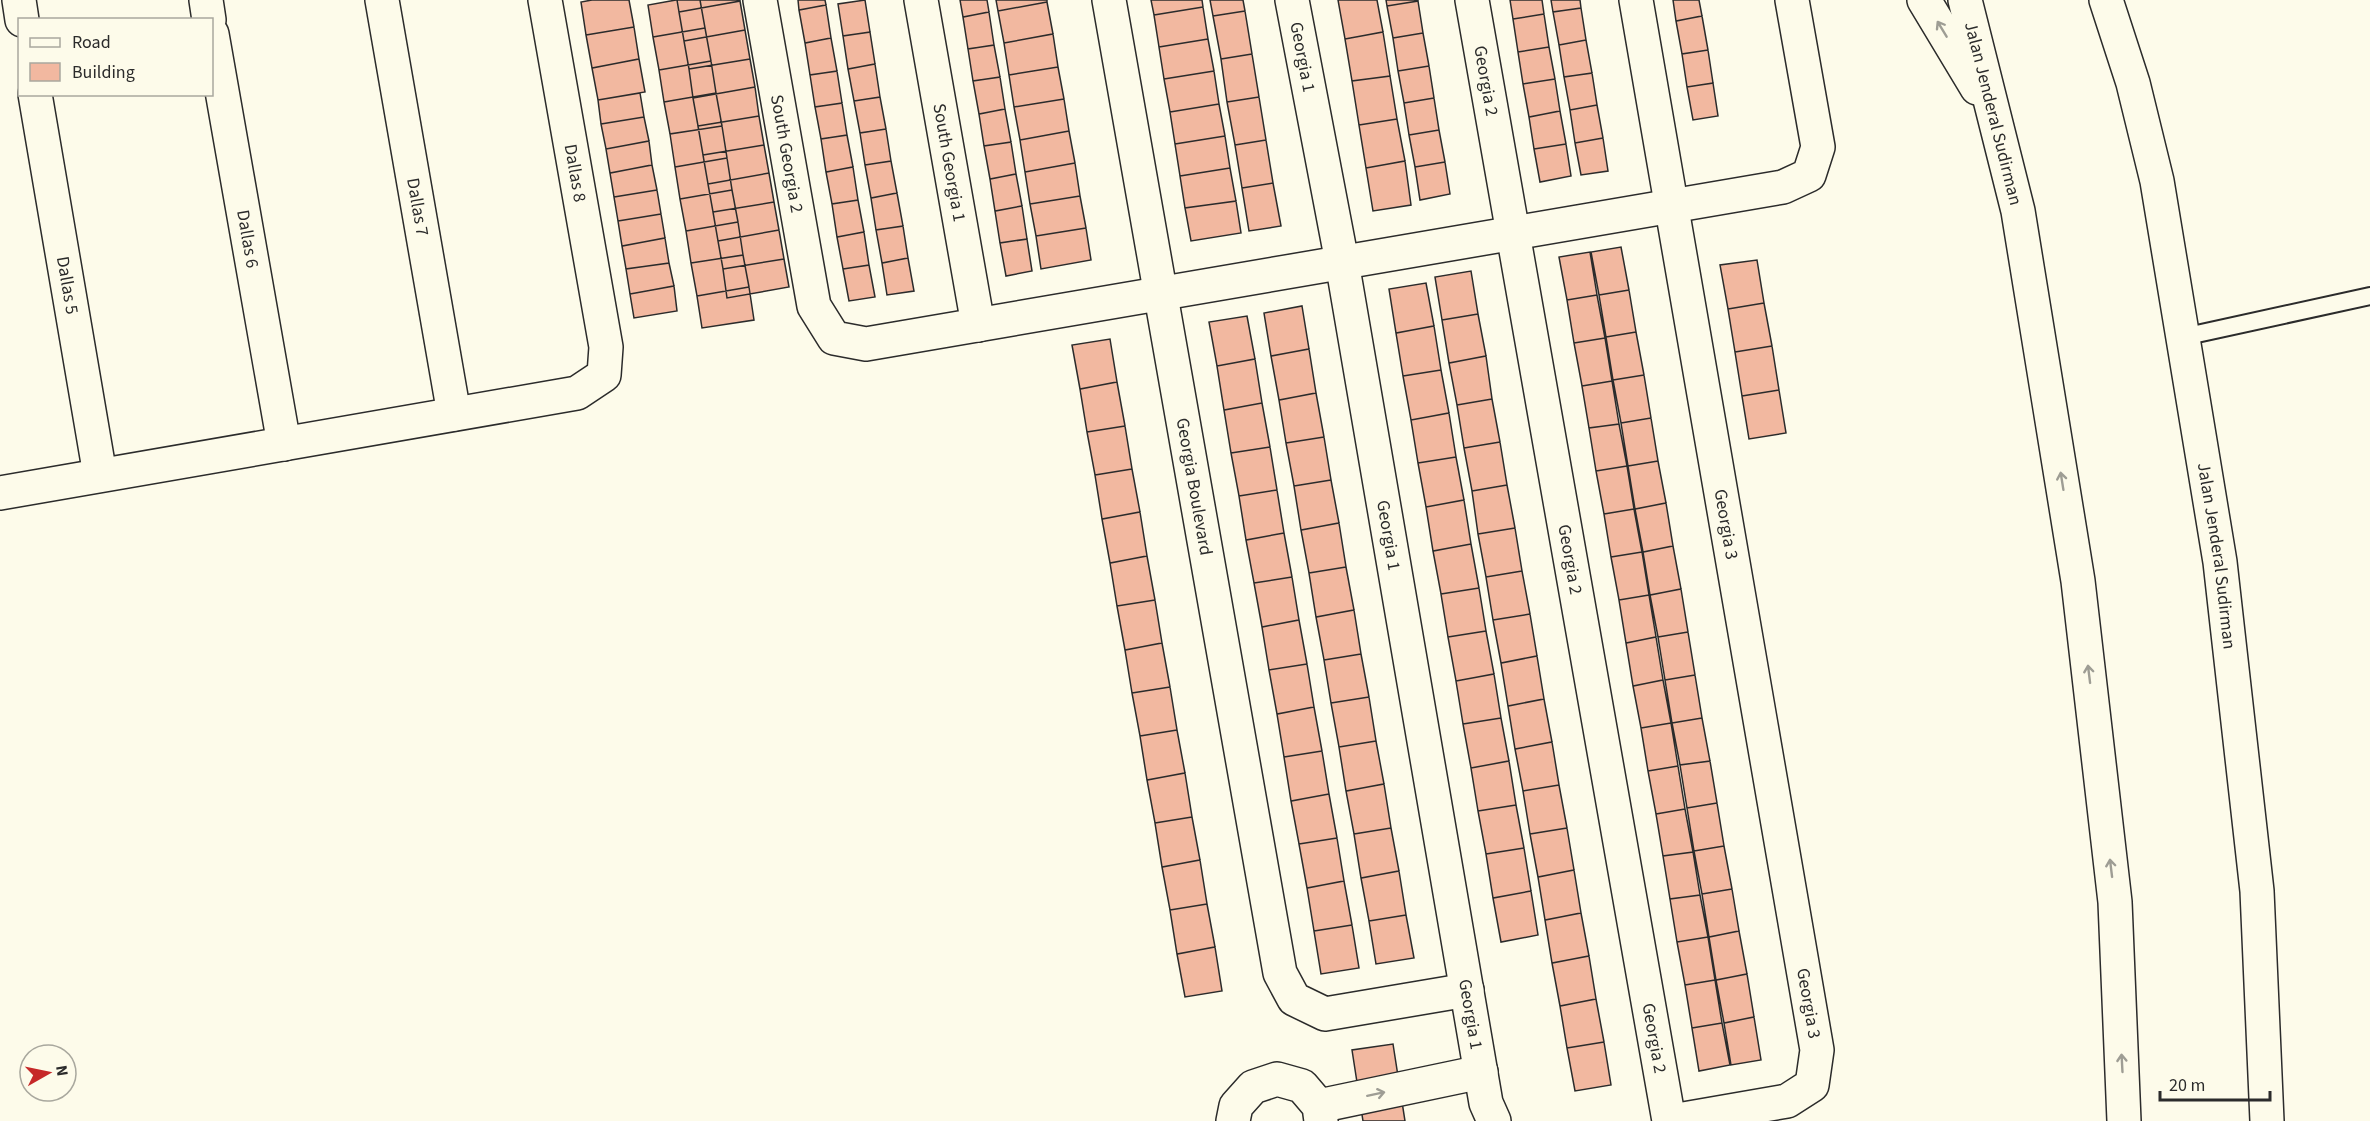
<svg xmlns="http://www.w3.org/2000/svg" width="2370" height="1121" font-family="'Source Sans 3',sans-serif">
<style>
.building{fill:#f2b8a0;stroke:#2b2b2b;stroke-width:1.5}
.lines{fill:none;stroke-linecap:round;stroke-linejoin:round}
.service-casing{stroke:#2b2b2b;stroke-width:20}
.minor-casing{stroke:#2b2b2b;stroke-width:36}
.secondary-casing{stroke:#2b2b2b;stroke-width:36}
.service{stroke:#fdfbea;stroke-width:16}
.minor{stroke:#fdfbea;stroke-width:33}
.secondary{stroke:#fdfbea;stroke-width:33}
.oneway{stroke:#9e9d94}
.labels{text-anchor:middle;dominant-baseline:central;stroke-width:4.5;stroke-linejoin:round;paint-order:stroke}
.street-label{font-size:18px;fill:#2b2b2b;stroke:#fdfbea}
</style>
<rect width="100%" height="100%" fill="#fdfbea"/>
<!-- building -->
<path class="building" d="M592,0H629L634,27L586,35L581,2Z
M676,0H700L705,28L653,37L648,5Z
M677,0H740V1L679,12Z
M798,0H825L826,5L799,10Z
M865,0L870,32L843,36L838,4Z
M960,0H987L989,12L963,17Z
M996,0H1047V2L998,11Z
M1151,0H1202L1203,7L1154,15Z
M1210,0H1243L1245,11L1213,16Z
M1338,0H1377L1383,32L1345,39Z
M1386,0H1418V1L1387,6Z
M1510,0H1542L1544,14L1513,19Z
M1551,0H1580L1581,8L1553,12Z
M1673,0H1699L1702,16L1676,21Z
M740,1L745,30L684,41L679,12Z
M1418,1L1423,33L1393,38L1387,6Z
M1047,2L1053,34L1004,43L998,11Z
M826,5L831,38L805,43L799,10Z
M1203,7L1208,39L1159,47L1154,15Z
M1581,8L1586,40L1559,45L1553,12Z
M1245,11L1252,54L1221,59L1213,16Z
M989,12L994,45L968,49L963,17Z
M1544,14L1549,47L1518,52L1513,19Z
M1702,16L1708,50L1682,54L1676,21Z
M634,27L639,59L592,68L586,35Z
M705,28L711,61L659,70L653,37Z
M745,30L750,59L689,69L684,41Z
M870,32L875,64L848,69L843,36Z
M1383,32L1390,76L1352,81L1345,39Z
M1423,33L1429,66L1398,71L1393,38Z
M1053,34L1058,67L1009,75L1004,43Z
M831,38L837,71L810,75L805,43Z
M1208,39L1214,71L1164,79L1159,47Z
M1586,40L1592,73L1564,77L1559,45Z
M994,45L1000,77L973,81L968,49Z
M1549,47L1555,79L1523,84L1518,52Z
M1708,50L1713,83L1687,87L1682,54Z
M1252,54L1259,97L1227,102L1221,59Z
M639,59L645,92L598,100L592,68Z
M750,59L755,87L693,98L689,69Z
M711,61L716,93L664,102L659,70Z
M875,64L880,97L854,101L848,69Z
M1429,66L1434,98L1404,103L1398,71Z
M1058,67L1064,99L1014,107L1009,75Z
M837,71L842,103L815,107L810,75Z
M1214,71L1219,104L1170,112L1164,79Z
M1592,73L1597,105L1570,110L1564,77Z
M1390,76L1397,119L1359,125L1352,81Z
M1000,77L1005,109L979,114L973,81Z
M1555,79L1560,111L1529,117L1523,84Z
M1713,83L1718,116L1693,120L1687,87Z
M755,87L759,116L698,126L693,98Z
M640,93L644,117L601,124L598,100Z
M716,93L722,126L670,134L664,102Z
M880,97L886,129L860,133L854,101Z
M1259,97L1266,140L1235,145L1227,102Z
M1434,98L1439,130L1409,135L1404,103Z
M1064,99L1069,131L1020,140L1014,107Z
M842,103L847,135L821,139L815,107Z
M1219,104L1225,136L1175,144L1170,112Z
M1597,105L1603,138L1575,143L1570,110Z
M1005,109L1011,142L984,146L979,114Z
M1560,111L1566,144L1534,149L1529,117Z
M759,116L764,145L703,155L698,126Z
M644,117L649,141L606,149L601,124Z
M1397,119L1405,161L1366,168L1359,125Z
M722,126L727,158L675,167L670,134Z
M886,129L891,161L865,165L860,133Z
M1439,130L1445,162L1415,167L1409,135Z
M1069,131L1075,163L1025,172L1020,140Z
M847,135L853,167L826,172L821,139Z
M1225,136L1230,168L1180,176L1175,144Z
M1603,138L1608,171L1581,175L1575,143Z
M1266,140L1273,183L1242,188L1235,145Z
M649,141L652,165L610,173L606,149Z
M1011,142L1016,174L990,179L984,146Z
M1566,144L1571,176L1540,182L1534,149Z
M764,145L769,173L708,184L703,155Z
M727,158L732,190L680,199L675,167Z
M891,161L897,193L871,198L865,165Z
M1405,161L1411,205L1373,211L1366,168Z
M1445,162L1450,194L1420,200L1415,167Z
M1075,163L1080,196L1030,204L1025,172Z
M652,165L657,190L614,197L610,173Z
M853,167L858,200L832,204L826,172Z
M1230,168L1236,201L1185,208L1180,176Z
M769,173L774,202L713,212L708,184Z
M1016,174L1022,206L995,211L990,179Z
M1273,183L1281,226L1249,231L1242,188Z
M657,190L661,214L618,221L614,197Z
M732,190L738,222L686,231L680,199Z
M897,193L903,226L876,230L871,198Z
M1080,196L1086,228L1036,236L1030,204Z
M858,200L864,232L837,237L832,204Z
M1236,201L1241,233L1191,241L1185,208Z
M774,202L779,230L718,241L713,212Z
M1022,206L1027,239L1000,243L995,211Z
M661,214L665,238L622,246L618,221Z
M738,222L743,255L691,263L686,231Z
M903,226L908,258L882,263L876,230Z
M1086,228L1091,260L1041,269L1036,236Z
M779,230L784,259L723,269L718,241Z
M864,232L869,265L843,269L837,237Z
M665,238L669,263L626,269L622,246Z
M1027,239L1032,271L1006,276L1000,243Z
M1621,247L1629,290L1599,295L1591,252Z
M1590,252L1597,295L1567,300L1559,257Z
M743,255L749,287L697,296L691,263Z
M908,258L914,291L887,295L882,263Z
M784,259L789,287L727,298L723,269Z
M1757,260L1764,303L1728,309L1720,265Z
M669,263L674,286L630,294L626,269Z
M869,265L875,297L849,301L843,269Z
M1471,271L1478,314L1442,320L1435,277Z
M1426,283L1434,326L1396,333L1389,289Z
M674,286L677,311L634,318L630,294Z
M749,287L754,320L702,328L697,296Z
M1629,290L1636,332L1606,337L1599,295Z
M1597,295L1605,338L1574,343L1567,300Z
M1764,303L1772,346L1735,352L1728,309Z
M1302,306L1309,349L1271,356L1264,313Z
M1478,314L1486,356L1449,363L1442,320Z
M1247,316L1255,359L1217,366L1209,322Z
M1434,326L1441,370L1403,376L1396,333Z
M1636,332L1644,375L1613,380L1606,337Z
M1605,338L1612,381L1582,386L1574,343Z
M1110,339L1117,382L1080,389L1072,345Z
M1772,346L1779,390L1742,396L1735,352Z
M1309,349L1316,393L1279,400L1271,356Z
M1486,356L1492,399L1457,405L1449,363Z
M1255,359L1262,403L1224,410L1217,366Z
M1441,370L1449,413L1411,420L1403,376Z
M1644,375L1651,418L1621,423L1613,380Z
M1612,381L1619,424L1589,428L1582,386Z
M1117,382L1125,426L1087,432L1080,389Z
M1779,390L1786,433L1749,439L1742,396Z
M1316,393L1324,437L1286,443L1279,400Z
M1492,399L1500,442L1464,448L1457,405Z
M1262,403L1270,447L1231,453L1224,410Z
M1449,413L1456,457L1418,463L1411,420Z
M1651,418L1658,461L1628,466L1621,423Z
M1619,424L1627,466L1596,471L1589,428Z
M1125,426L1132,469L1095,475L1087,432Z
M1324,437L1331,480L1294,486L1286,443Z
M1500,442L1507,485L1472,491L1464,448Z
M1270,447L1277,490L1239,496L1231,453Z
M1456,457L1464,500L1426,507L1418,463Z
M1658,461L1666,503L1635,509L1628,466Z
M1627,466L1634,509L1604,514L1596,471Z
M1132,469L1140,512L1102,519L1095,475Z
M1331,480L1339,523L1301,530L1294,486Z
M1507,485L1515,528L1478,534L1472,491Z
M1277,490L1284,533L1246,540L1239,496Z
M1464,500L1471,544L1433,551L1426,507Z
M1666,503L1673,546L1643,552L1635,509Z
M1634,509L1642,552L1611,557L1604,514Z
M1140,512L1147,556L1110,563L1102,519Z
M1339,523L1346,567L1309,573L1301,530Z
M1515,528L1522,571L1486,577L1478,534Z
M1284,533L1292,577L1254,583L1246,540Z
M1471,544L1479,588L1441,594L1433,551Z
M1673,546L1681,589L1650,595L1643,552Z
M1642,552L1649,595L1619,600L1611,557Z
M1147,556L1155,600L1117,606L1110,563Z
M1346,567L1354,610L1316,617L1309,573Z
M1522,571L1530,614L1493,620L1486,577Z
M1292,577L1299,620L1262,627L1254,583Z
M1479,588L1486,631L1448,637L1441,594Z
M1681,589L1688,632L1658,637L1650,595Z
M1649,595L1656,637L1626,643L1619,600Z
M1155,600L1162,643L1125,650L1117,606Z
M1354,610L1361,654L1324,660L1316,617Z
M1530,614L1537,656L1501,663L1493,620Z
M1299,620L1307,664L1269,670L1262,627Z
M1486,631L1494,674L1456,681L1448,637Z
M1688,632L1695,675L1665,680L1658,637Z
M1656,637L1663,680L1633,686L1626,643Z
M1162,643L1170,687L1132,693L1125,650Z
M1361,654L1369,697L1331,703L1324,660Z
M1537,656L1544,699L1508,706L1501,663Z
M1307,664L1314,707L1277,714L1269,670Z
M1494,674L1501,718L1463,724L1456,681Z
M1695,675L1702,718L1672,723L1665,680Z
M1663,680L1671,723L1641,728L1633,686Z
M1170,687L1177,730L1140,736L1132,693Z
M1369,697L1376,741L1339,747L1331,703Z
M1544,699L1552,742L1515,749L1508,706Z
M1314,707L1322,751L1284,757L1277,714Z
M1501,718L1509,761L1471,768L1463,724Z
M1702,718L1710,761L1680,765L1672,723Z
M1671,723L1678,766L1648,771L1641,728Z
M1177,730L1185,773L1147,780L1140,736Z
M1376,741L1384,784L1346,791L1339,747Z
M1552,742L1559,785L1523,791L1515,749Z
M1322,751L1329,794L1291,801L1284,757Z
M1509,761L1516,805L1478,811L1471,768Z
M1710,761L1717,803L1687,808L1680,765Z
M1678,766L1685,809L1656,814L1648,771Z
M1185,773L1192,817L1155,823L1147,780Z
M1384,784L1391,828L1354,834L1346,791Z
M1559,785L1567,828L1530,834L1523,791Z
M1329,794L1337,838L1299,844L1291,801Z
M1717,803L1724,846L1694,851L1687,808Z
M1516,805L1524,848L1486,854L1478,811Z
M1685,809L1693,852L1663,856L1656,814Z
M1192,817L1200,860L1162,867L1155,823Z
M1391,828L1399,871L1361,878L1354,834Z
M1567,828L1574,870L1538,877L1530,834Z
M1337,838L1344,881L1307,888L1299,844Z
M1724,846L1732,889L1702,894L1694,851Z
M1524,848L1531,891L1493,898L1486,854Z
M1693,852L1700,895L1670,899L1663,856Z
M1200,860L1207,904L1170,910L1162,867Z
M1574,870L1581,913L1545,920L1538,877Z
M1399,871L1406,915L1369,921L1361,878Z
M1344,881L1352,925L1314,931L1307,888Z
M1732,889L1739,931L1709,937L1702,894Z
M1531,891L1538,935L1501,942L1493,898Z
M1700,895L1708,937L1677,942L1670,899Z
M1207,904L1215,947L1177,954L1170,910Z
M1581,913L1589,956L1552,963L1545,920Z
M1406,915L1414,958L1376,964L1369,921Z
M1352,925L1359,968L1321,974L1314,931Z
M1739,931L1747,974L1716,980L1709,937Z
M1708,937L1715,980L1685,985L1677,942Z
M1215,947L1222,991L1185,997L1177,954Z
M1589,956L1596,999L1560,1006L1552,963Z
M1747,974L1754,1017L1724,1023L1716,980Z
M1715,980L1722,1023L1692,1028L1685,985Z
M1596,999L1604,1042L1567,1048L1560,1006Z
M1754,1017L1761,1060L1731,1065L1724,1023Z
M1722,1023L1730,1065L1699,1071L1692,1028Z
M1604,1042L1611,1085L1575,1091L1567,1048Z
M1393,1044L1405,1121H1363L1352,1050Z"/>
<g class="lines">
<defs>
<path id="service" d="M2183,337L2370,296"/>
<g id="minor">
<path d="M19,0L22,20"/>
<path d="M206,0L209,20"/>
<path id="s1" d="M382,0L454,414"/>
<path id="s2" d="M760,0L814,306L834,338L866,344L1783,187L1809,175L1818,147L1792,0"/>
<path id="s3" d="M921,0L978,325"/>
<path id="s4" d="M1109,0L1280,973L1294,999L1325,1014L1467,990"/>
<path id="s5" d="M1292,0L1342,262L1486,1103L1494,1121"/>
<path id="s6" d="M1472,0L1669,1121"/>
<path id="s7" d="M1636,0L1817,1050L1812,1085L1787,1101L1672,1121"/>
<path id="s8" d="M212,34L284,444"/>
<path id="s9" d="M35,94L100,475"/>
<path d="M0,493L577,393L604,375L606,347L545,0"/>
<path d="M1319,1106L1481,1072"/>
<path d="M1233,1121L1236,1106L1253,1087L1277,1079L1302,1086L1319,1106L1321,1121"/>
</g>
<g id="secondary">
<path d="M1924,0L1977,88"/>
<path id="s10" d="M1965,0L2018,211L2078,581L2115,902L2124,1121"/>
<path id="s11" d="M2106,0L2133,83L2157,181L2220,562L2257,891L2267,1121"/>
</g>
</defs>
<!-- service casing -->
<use href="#service" class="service-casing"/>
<!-- minor casing -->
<use href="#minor" class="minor-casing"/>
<!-- secondary casing -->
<use href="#secondary" class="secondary-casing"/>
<!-- service -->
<use href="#service" class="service"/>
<!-- minor -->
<use href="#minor" class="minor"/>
<!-- secondary -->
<use href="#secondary" class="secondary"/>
</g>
<!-- one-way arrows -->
<defs><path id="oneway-shaft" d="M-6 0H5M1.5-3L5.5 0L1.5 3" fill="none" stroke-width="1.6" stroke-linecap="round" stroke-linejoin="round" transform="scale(1.5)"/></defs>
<g class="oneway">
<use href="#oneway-shaft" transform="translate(1942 29) rotate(-121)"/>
<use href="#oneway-shaft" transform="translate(2062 481) rotate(-99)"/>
<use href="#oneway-shaft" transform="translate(2089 674) rotate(-97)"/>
<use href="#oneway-shaft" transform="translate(2111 868) rotate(-97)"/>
<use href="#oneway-shaft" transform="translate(2122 1063) rotate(-93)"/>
<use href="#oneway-shaft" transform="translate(1376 1094) rotate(-12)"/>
</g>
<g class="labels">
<!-- street labels -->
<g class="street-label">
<text stroke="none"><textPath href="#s5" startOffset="58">Georgia 1</textPath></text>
<text stroke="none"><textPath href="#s6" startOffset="82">Georgia 2</textPath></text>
<text stroke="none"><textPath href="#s10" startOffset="117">Jalan Jenderal Sudirman</textPath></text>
<text stroke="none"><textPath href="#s2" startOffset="156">South Georgia 2</textPath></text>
<text stroke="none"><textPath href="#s3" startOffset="165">South Georgia 1</textPath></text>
<text transform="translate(575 173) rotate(80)">Dallas 8</text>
<text stroke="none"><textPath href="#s1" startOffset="210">Dallas 7</textPath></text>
<text stroke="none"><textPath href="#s8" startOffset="208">Dallas 6</textPath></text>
<text stroke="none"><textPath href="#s9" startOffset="194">Dallas 5</textPath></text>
<text stroke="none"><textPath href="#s4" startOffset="494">Georgia Boulevard</textPath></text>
<text stroke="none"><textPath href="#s7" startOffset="532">Georgia 3</textPath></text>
<text stroke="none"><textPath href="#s5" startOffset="544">Georgia 1</textPath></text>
<text stroke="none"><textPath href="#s11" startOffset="568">Jalan Jenderal Sudirman</textPath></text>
<text stroke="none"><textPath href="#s6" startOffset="568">Georgia 2</textPath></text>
<text stroke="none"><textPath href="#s7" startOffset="1018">Georgia 3</textPath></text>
<text stroke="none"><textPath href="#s5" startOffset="1030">Georgia 1</textPath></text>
<text stroke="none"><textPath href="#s6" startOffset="1054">Georgia 2</textPath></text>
</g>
</g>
<!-- legend -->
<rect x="18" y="18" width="195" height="78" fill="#fdfbea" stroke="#a9a89e" stroke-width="1.5"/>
<rect x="30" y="38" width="30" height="9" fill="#fdfbea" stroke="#a9a89e" stroke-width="1.5"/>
<text x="72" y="48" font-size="18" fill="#2b2b2b">Road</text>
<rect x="30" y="63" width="30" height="18" fill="#f2b8a0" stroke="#a9a89e" stroke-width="1.5"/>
<text x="72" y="78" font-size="18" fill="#2b2b2b">Building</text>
<!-- north arrow -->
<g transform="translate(48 1073) rotate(81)"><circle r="28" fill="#fdfbea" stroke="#a9a89e" stroke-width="1.5"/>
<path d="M0-4.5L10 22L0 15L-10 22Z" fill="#c62828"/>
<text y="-9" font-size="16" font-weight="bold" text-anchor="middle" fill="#2b2b2b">N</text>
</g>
<!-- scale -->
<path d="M2160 1091v9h110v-9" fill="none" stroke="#2b2b2b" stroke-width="3"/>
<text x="2169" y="1091" font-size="18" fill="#2b2b2b" stroke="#fdfbea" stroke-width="4.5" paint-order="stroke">20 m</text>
</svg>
